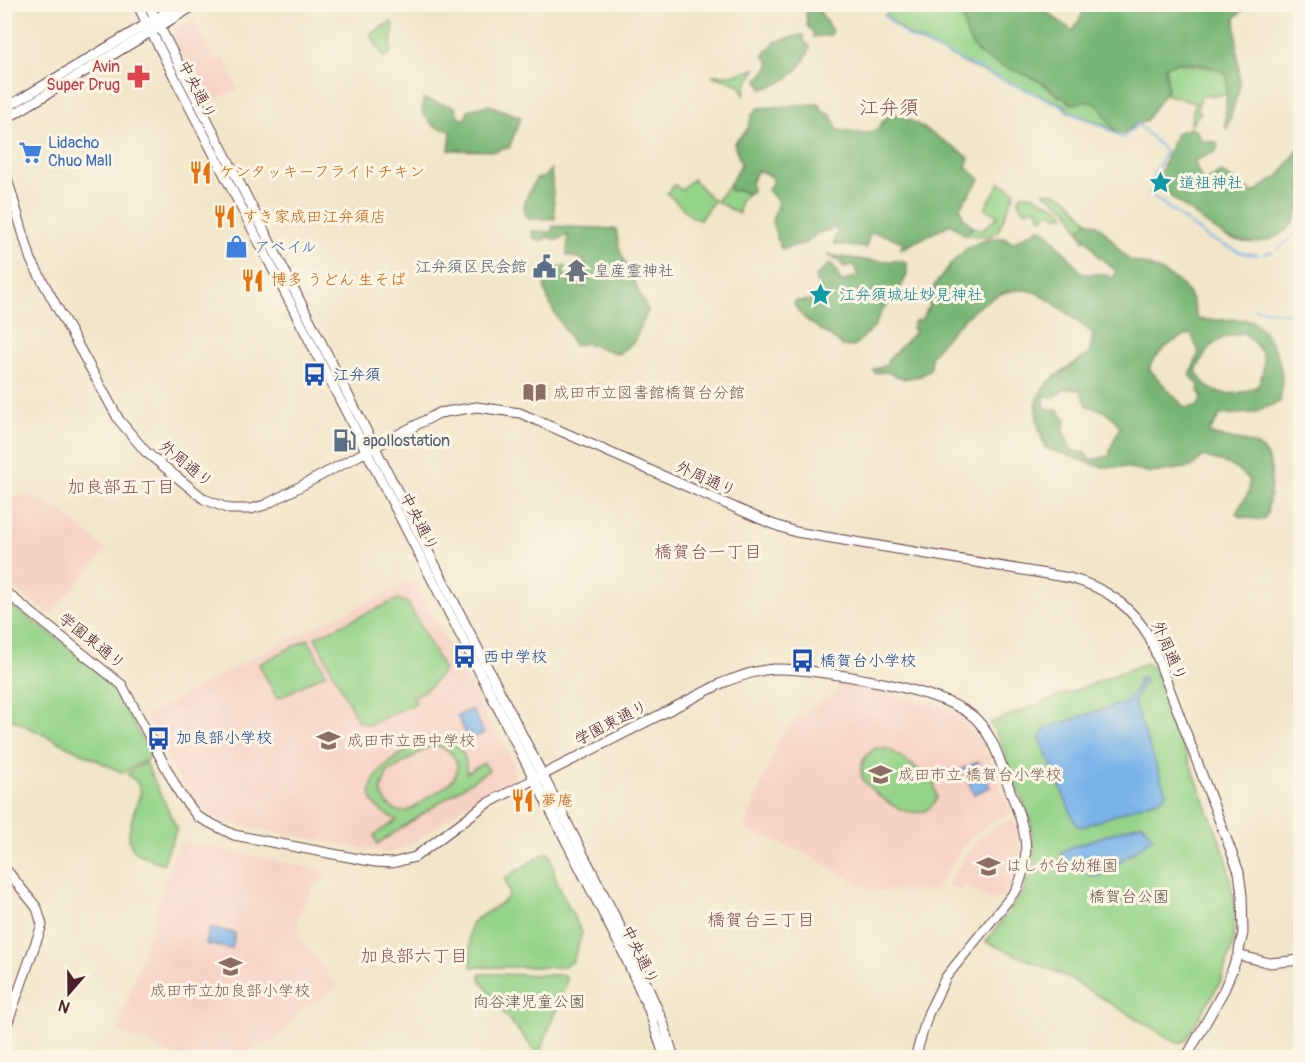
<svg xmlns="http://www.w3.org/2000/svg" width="1305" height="1062" font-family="Pangolin,'Klee One',sans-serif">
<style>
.built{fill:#f6d2c4}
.green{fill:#94d389;stroke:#6f795a;stroke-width:1.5;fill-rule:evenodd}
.forest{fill:#77b575;stroke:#606a50;stroke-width:1.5;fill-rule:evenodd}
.water{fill:#78b3e9;stroke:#61698a;stroke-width:1.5}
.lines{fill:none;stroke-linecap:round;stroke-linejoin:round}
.stream{stroke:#78b3e9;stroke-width:2}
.minor-casing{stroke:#633d43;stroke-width:11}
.minor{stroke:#fff;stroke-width:9}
.labels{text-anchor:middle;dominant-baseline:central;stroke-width:6;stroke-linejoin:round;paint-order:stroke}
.health-label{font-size:16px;fill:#be3a42;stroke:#fcf5e5;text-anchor:end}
.street-label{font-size:16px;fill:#4a1f2b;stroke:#fcf5e5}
.shop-label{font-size:16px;fill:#366cbe;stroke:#fcf5e5;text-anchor:start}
.food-label{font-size:16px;fill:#c56008;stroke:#fcf5e5;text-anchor:start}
.culture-label{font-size:16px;fill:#0d838f;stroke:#fcf5e5;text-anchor:start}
.service-label{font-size:16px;fill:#4e5e75;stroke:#fcf5e5;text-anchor:end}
.worship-label{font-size:16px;fill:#5b616d;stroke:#fcf5e5;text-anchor:start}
.transit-label{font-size:16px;fill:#164399;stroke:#fcf5e5;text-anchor:start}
.education-label{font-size:16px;fill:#785e54;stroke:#fcf5e5;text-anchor:start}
.park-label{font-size:16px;fill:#605547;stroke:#fcf5e5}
.neighbourhood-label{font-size:18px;fill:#875153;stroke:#fcf5e5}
.quarter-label{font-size:20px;fill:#875153;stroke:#fcf5e5}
</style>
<rect width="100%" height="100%" fill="#fcf5e5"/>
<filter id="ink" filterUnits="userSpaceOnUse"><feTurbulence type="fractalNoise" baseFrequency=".0167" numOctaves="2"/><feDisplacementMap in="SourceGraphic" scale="12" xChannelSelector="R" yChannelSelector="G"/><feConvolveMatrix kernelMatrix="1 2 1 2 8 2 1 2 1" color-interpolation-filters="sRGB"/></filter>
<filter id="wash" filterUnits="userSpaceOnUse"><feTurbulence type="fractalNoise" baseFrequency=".008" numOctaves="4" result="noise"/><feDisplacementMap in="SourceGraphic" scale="24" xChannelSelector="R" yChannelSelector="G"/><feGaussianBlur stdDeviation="1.35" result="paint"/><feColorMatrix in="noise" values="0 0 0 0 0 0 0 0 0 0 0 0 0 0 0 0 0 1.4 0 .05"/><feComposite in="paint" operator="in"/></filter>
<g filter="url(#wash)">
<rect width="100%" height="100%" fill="#f1e6c9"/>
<!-- built -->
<path class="built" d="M193,19L215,60L223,58L238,89L208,103L174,39L178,26Z
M16,497H34L58,508L106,550L50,615L5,582V499Z
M413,581L514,766L516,776L478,796L409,846L388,853L231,824L215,818L195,803L181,784L145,716L277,645Z
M839,684L943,706L961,717L982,741L1010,810L1009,814L986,825L967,841L935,891H871L805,853L747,831L745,827L779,738L796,718L834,694Z
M1013,818L1018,829L1020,852L1015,876L1006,896L993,901L965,886L961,892L948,885L964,857L977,840L991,830Z
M182,841L326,871L324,880L316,884L298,915L297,927L304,944L339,988L302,1008L284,1032L270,1043L238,1057L178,1058L118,1032L174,853Z"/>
<!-- green -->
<path class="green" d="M897,5H906L933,14L945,5H962L977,53L1039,81L1059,97L1097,102L1117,134L1106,126L1068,111L1066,106L972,67L909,35L885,15Z
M391,22L394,24L390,54L384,58L370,34Z
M1172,62L1219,69L1227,75V94L1201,96L1197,110L1201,112L1190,126L1195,103L1165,94L1168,87L1165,66Z
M756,69L747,83L744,96L740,85L711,75H732Z
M693,179L714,201L699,220L691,216L667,193L675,185L681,190Z
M1000,182L1015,192L999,229L992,236L965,235L973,227L982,230L998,216L985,208Z
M729,186L731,191L739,190L747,194L740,201L739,214L716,201Z
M1044,193C1067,189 1075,208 1088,221L1080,229L1089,239L1084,241L1068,209Z
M1021,195H1035C1043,205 1058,203 1066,215L1057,217L1051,212L1042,218L1036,208L1025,211L1018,202Z
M398,599L408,603L444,670L430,687L413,697L416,703L368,725L358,721L315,637Z
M4,600L83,658L119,696L151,757L123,773L5,716Z
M308,639L326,673L279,698L276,697L259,664Z
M1146,663L1154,669L1227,860L1235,907L1233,944L1221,981L1185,1041L1177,1043L1065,976L986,942L1023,893L1034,853L1031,822L999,739L990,723Z
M433,737C454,739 469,751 466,773L484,763L489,770L377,844L374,835L397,820C350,799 374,771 404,752C413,745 421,738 433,737ZM439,746C453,751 463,765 453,779C448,787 435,793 427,798C421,802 414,809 407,811C394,815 383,801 381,790L387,773L426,748Z
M876,748L889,749L933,780L937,798C920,831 880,800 863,780C858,766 863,756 876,748Z
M145,762L177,828L163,864C155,860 143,857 136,852C120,840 137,806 141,791L136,781L127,774Z
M545,853L550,854L557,883L582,933L573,961L563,967H471L469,933L472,922L507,899L509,893L505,878Z
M480,974L565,975L567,980L539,1055L504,1014L480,979Z"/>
<!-- forest -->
<path class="forest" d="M800,5H816L832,31L831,35L813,37L814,33L807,26L806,8Z
M906,5H945L933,14L919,13Z
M962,5H1037L1073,31L1087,5H1256L1246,7L1235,18L1240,86L1227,129L1225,125L1227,75C1214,65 1179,58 1165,67L1168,88L1145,122L1138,123L1124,134H1117C1100,111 1104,96 1072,104C1060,97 1050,86 1037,80C993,59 964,64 962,5Z
M800,35L804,36V41L810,47C804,69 785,85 762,89L758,79L769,67V60L763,56L775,42Z
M423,99L455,107L458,117L465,120L468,110L489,105L521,117L509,148H500L498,151L449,150L451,131L434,126L422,113Z
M813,104H819L823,112L831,115L838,130C848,132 866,136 875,130C882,126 884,116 892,114C902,111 957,150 969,158L966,167L980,179L960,207L963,217L973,227L965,235L951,224L901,249L903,242L884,235L870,233L866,248L834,244L837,228L818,233L806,243L781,249L772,222L778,201L768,190L774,178L758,170L751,183L752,191L747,194L739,190L731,191L729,186L741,164L734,143L747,130L752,115L758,108Z
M1190,128L1196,130L1202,141L1216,142L1218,147L1215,152L1194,161L1203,183L1221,172L1253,193L1279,176L1300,147C1301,165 1305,189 1300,206C1292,240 1254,250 1227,237C1201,224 1181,200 1155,187L1176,133Z
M551,169L555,219H527C519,206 529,192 536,179L544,177Z
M1088,221C1108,227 1114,248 1129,259C1133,262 1142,263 1147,265C1177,278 1192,286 1197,319C1216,323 1234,316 1253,321C1278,341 1286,371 1280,402L1253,413L1220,415L1209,433C1223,439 1237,439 1251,443C1281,454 1270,489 1267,514L1263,520L1240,517L1236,513L1249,492V479L1230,465L1204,456L1191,467L1152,473L1124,467H1101L1045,448C1024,389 1043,384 1089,354L1093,334C1077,321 1059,305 1041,295C999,273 953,328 931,356V368L921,376L903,379L888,372L875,373L873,370L887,365L888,360L915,332L912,328L915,321L921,320L930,304L925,298C945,274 958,244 991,239C1000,237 1006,237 1013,243L1039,228L1047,232L1083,274H1105L1113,279L1116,271L1098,256L1080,229ZM1243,333C1265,351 1269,359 1258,386C1234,398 1209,398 1196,371C1207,347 1217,336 1243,333ZM1191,334L1199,352L1190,375L1199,385L1198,391L1202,396L1198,406L1185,408L1149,369C1154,354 1176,337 1191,334ZM1065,389L1080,390L1088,407C1103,408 1112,415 1120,427L1110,449V456L1090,460L1084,452L1072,451L1063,431L1066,420L1058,410L1045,408L1044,396L1055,397Z
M553,226L616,229L620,251L648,311L634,342L618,354L586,343L575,346C566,333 541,295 545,282L555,279L559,266H566L565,280L584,287L587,279L583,274L584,260L567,255L568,235L557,240L548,237L541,241L533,238L532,231L552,232Z
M827,255L872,261H902L907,264V275L895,298L882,310L874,327L853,347L842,346C827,330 803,324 794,304L795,301L822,300L815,277L829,264L834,266L841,282L858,276L854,265L844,267L839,261Z"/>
<!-- water -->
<path class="water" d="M1143,678L1145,683L1142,684L1134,703L1166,793L1162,798L1082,827L1076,825L1040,739L1045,728L1128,701L1139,683L1138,679Z
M472,709L484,733L469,740L457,716Z
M978,762L990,787L974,794L962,769Z
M1142,823L1153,837L1100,877L1071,869L1061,856L1062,852L1069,848Z
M210,928L235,933L232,949L206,944Z"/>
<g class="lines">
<!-- stream -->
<path class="stream" d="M884,15L907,36L1064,107L1066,111L1105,127L1122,138L1138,124L1166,152L1151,179
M1149,193L1208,238L1242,253L1259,255
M1278,249L1300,231
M1264,254L1272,252
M1254,308L1300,316"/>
</g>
</g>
<g filter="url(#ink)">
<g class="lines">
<defs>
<path id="minor" d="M137,4L622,950L649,1010L665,1058
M148,4L628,942L663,1022L674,1058
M4,109L180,4
M4,120L197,4
M4,168L31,260L119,420L146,452L204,499L229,509H251L265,505L439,413L477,407L520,413L772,524L796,532L1070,578C1107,588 1131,606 1150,638L1239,872L1242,895L1243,933L1238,955L1224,990L1186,1058
M4,591L122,685L180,794L198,817L234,835L375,862L392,863L415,857L486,804L722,683C738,677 756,670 774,669C818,668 946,689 976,719C995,738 1002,768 1011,793C1025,830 1033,851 1017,889L946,977L928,1014L915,1058
M4,867L37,908L42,925L4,1033
M1238,955L1270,963L1300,960"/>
</defs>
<!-- minor casing -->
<use href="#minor" class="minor-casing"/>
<!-- minor -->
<use href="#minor" class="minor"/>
</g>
</g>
<!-- icons -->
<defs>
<symbol id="pharmacy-bare" viewBox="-9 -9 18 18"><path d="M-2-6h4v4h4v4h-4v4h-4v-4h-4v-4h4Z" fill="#e0444e" stroke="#fcf5e5" stroke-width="2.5" paint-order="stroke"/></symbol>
<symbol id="supermarket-bare" viewBox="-9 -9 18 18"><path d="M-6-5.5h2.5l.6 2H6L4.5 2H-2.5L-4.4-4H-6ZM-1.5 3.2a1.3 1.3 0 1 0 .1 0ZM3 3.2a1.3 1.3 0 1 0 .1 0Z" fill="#3f7fe0" stroke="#fcf5e5" stroke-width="2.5" paint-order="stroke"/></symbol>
<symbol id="restaurant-bare" viewBox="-9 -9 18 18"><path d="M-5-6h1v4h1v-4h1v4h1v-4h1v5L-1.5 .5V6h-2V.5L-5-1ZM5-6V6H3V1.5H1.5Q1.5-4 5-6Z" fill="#e8710a" stroke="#fcf5e5" stroke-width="2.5" paint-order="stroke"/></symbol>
<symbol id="sight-bare" viewBox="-9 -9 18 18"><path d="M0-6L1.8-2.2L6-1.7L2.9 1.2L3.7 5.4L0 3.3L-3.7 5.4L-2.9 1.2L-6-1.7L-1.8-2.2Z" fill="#0f9aa8" stroke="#fcf5e5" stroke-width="2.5" paint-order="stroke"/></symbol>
<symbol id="shop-bare" viewBox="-9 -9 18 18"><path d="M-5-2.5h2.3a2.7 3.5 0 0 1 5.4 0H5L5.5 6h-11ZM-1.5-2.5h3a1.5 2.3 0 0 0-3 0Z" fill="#3f7fe0" stroke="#fcf5e5" stroke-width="2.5" paint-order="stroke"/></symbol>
<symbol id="civic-bare" viewBox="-9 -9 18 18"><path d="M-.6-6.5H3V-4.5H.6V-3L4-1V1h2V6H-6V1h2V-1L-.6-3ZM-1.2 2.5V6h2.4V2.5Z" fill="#5c6f8a" stroke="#fcf5e5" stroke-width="2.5" paint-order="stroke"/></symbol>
<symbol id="temple-bare" viewBox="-9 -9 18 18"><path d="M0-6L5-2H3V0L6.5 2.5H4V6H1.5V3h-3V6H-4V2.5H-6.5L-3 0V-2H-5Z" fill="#6b7280" stroke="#fcf5e5" stroke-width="2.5" paint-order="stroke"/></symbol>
<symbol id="bus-bare" viewBox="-9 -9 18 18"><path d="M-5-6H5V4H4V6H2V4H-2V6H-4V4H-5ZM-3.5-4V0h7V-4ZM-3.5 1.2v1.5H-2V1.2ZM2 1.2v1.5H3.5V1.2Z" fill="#1a4fb4" stroke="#fcf5e5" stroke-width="2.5" paint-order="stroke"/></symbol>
<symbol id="library-bare" viewBox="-9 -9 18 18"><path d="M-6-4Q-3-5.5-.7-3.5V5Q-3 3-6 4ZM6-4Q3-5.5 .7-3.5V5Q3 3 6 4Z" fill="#8d6e63" stroke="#fcf5e5" stroke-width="2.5" paint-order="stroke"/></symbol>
<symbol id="fuel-bare" viewBox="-9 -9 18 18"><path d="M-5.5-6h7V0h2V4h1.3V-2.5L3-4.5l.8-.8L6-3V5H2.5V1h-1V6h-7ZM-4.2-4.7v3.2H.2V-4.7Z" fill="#5c6f8a" stroke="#fcf5e5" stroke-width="2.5" paint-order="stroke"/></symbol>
<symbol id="school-bare" viewBox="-9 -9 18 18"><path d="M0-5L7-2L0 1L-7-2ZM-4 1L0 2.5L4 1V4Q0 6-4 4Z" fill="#8d6e63" stroke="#fcf5e5" stroke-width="2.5" paint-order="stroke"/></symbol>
</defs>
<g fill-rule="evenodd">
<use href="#pharmacy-bare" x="122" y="60" width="33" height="33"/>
<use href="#supermarket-bare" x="14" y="136" width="33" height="33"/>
<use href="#restaurant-bare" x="184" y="156" width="33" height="33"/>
<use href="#sight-bare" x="1144" y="166" width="33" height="33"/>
<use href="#restaurant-bare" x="208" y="200" width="33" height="33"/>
<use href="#shop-bare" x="220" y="230" width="33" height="33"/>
<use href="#civic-bare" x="528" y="250" width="33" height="33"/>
<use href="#temple-bare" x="560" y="254" width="33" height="33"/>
<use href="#restaurant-bare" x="236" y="264" width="33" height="33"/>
<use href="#sight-bare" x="804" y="278" width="33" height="33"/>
<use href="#bus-bare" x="298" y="358" width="33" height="33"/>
<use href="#library-bare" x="518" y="376" width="33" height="33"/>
<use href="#fuel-bare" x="328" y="424" width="33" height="33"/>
<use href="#bus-bare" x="448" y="640" width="33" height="33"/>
<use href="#bus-bare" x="786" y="644" width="33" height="33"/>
<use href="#bus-bare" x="142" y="722" width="33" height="33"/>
<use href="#school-bare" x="312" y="724" width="33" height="33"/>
<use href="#school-bare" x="864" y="758" width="33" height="33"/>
<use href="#restaurant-bare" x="506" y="784" width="33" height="33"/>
<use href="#school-bare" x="972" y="850" width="33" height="33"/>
<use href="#school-bare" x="214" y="950" width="33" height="33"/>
</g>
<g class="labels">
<!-- health labels -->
<g class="health-label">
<text x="120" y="67">Avin<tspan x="120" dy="18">Super Drug</tspan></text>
</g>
<!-- street labels -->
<g class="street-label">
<text transform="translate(197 90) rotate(63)">中央通り</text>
<text transform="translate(186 464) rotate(39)">外周通り</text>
<text transform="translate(706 479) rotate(24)">外周通り</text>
<text transform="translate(419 522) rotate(63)">中央通り</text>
<text transform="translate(92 641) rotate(39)">学園東通り</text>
<text transform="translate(1169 651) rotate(66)">外周通り</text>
<text transform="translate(611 723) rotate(-27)">学園東通り</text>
<text transform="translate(640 955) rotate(64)">中央通り</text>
</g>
<!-- shop labels -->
<g class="shop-label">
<text x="48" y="143">Lidacho<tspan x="48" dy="18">Chuo Mall</tspan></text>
<text x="254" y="247">アベイル</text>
</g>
<!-- food labels -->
<g class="food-label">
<text x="219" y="172">ケンタッキーフライドチキン</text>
<text x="242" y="217">すき家成田江弁須店</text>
<text x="271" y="280">博多 うどん 生そば</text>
<text x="541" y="801">夢庵</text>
</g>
<!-- culture labels -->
<g class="culture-label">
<text x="1179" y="183">道祖神社</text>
<text x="839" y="295">江弁須城址妙見神社</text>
</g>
<!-- service labels -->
<g class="service-label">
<text x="527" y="267">江弁須区民会館</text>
<text x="363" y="441" text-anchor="start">apollostation</text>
</g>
<!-- worship labels -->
<g class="worship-label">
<text x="594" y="271">皇産霊神社</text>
</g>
<!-- transit labels -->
<g class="transit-label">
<text x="333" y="375">江弁須</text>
<text x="483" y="657">西中学校</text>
<text x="820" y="661">橋賀台小学校</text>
<text x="176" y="738">加良部小学校</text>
</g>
<!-- education labels -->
<g class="education-label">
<text x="553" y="393">成田市立図書館橋賀台分館</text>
<text x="347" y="741">成田市立西中学校</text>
<text x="898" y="775">成田市立 橋賀台小学校</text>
<text x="1006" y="866">はしが台幼稚園</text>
<text x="230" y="991" text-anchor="middle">成田市立加良部小学校</text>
</g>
<!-- park labels -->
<g class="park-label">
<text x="1129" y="897">橋賀台公園</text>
<text x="529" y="1002">向谷津児童公園</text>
</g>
<!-- neighbourhood labels -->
<g class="neighbourhood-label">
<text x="121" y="487">加良部五丁目</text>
<text x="708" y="552">橋賀台一丁目</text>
<text x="761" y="920">橋賀台三丁目</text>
<text x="414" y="956">加良部六丁目</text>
</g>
<!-- quarter labels -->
<g class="quarter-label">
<text x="889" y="107">江弁須</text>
</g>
</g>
<!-- margin -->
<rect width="1305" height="1062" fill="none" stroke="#fcf5e5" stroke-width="24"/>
<!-- north arrow -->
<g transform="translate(69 993) rotate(200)" stroke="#fcf5e5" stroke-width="4.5" paint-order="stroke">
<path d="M0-4.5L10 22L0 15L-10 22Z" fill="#4a1f2b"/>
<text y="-9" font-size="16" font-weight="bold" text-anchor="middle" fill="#4a1f2b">N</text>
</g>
</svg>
